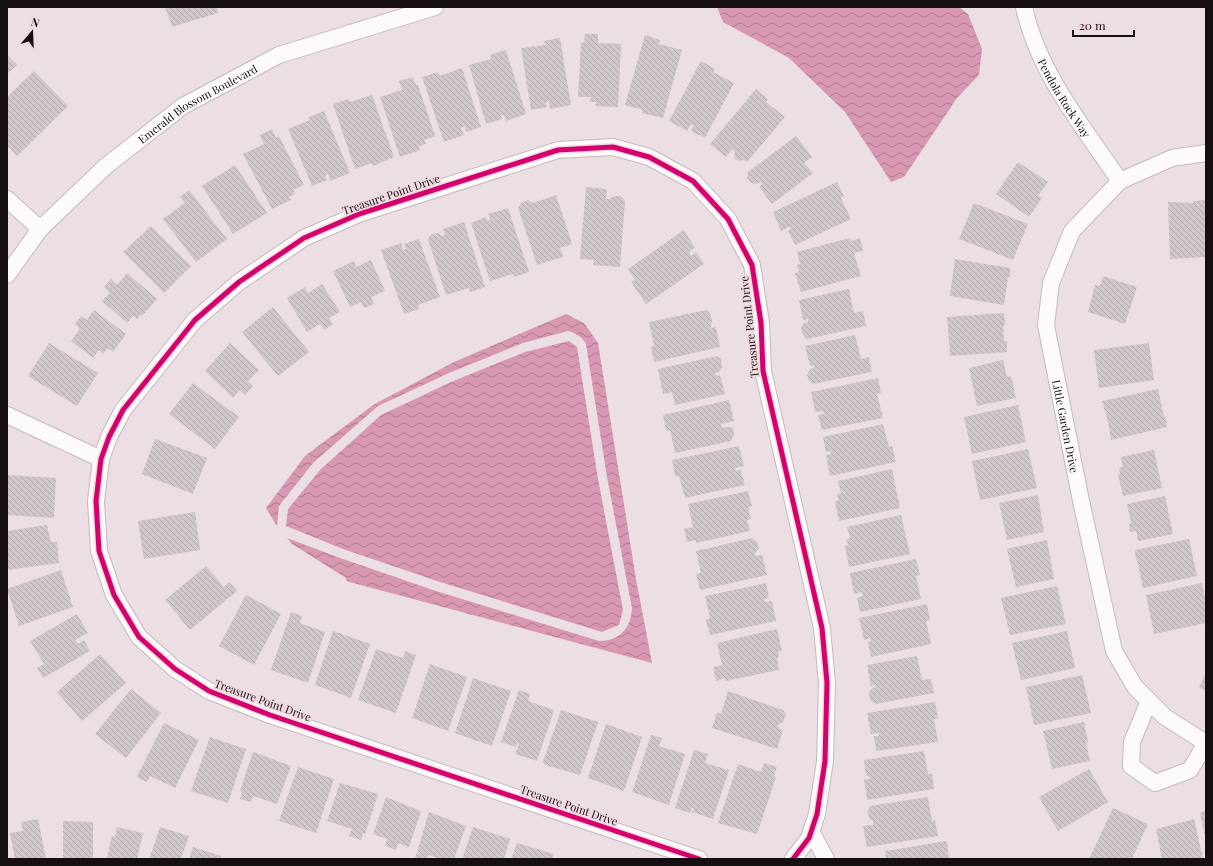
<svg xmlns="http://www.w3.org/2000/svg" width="1213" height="866" font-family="'Playfair Display',serif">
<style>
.water{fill:url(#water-waves)}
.building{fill:url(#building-back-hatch)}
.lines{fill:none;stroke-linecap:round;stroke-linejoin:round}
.street-casing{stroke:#c4bbbe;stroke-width:18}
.street{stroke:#fcfafb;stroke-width:16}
.cycleway-casing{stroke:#f0dae1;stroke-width:8}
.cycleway{stroke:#d6006c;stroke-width:5}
.labels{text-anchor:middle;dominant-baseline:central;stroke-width:3.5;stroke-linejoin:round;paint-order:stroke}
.street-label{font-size:11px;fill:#160f12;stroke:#f0dae1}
</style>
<defs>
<pattern id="water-waves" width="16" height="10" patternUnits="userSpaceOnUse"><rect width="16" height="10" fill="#d898b1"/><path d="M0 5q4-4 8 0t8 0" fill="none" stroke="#ae7a8f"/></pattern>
<pattern id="building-back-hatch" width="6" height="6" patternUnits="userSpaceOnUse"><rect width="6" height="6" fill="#d0c7ca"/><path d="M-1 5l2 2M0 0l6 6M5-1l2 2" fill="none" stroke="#b2aaac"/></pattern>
</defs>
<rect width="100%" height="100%" fill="#ebdfe3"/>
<!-- water -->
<path class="water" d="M717,7H959L968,14L982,49L979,75L957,98L904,177L891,182L845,112L789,58L723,22Z
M566,314L584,323L598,343L636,579L652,663L346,581V578L292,544L287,538L340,558L436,591L599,641C620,641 631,628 632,608L607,477L586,344C582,337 576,333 568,331L523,343L449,373L378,406L313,463L279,506L277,526L266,508L305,456L373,405L454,362Z
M569,341L577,347L598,479L623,610L619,625L602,632L440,582L343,549L286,526L288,509L320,470L381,415L451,382L525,352Z"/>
<!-- building -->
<path class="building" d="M165,7H216L218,13L172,27Z
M585,34H598V43L621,44L618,107L596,106V102H590L591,97H578L581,42L584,43Z
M645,35L660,40L659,44L682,50L663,118L642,113L643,110L625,105Z
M560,38L571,105L550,109L549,101L546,102L547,107L531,110L521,48L545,45L544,41Z
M506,50L526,114L506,121L504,115L501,116L502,119L486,124L469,65L491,59L490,55Z
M7,55L17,65L7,74Z
M701,61L715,69L713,72L734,83L705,138L691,131L694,125L691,124L687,131L669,121Z
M462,68L481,127L466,132L465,126L461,128L464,135L444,142L422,77L438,72L440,76Z
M34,71L68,106L17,156L7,145V97Z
M413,77L416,85H418L435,136L424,140L426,144L419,146L420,150L400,157L380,97L402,90L399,81Z
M756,89L768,99L766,102L785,117L747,162L744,160L738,161L734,158L735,152L732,149L726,157L710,144Z
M372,95L394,157L373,166L372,163L355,169L333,104L348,99L350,102Z
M324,111L350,173L330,181L328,174L325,176L327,180L312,186L288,129L310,120L309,117Z
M272,129L276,138L279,136L304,185L293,190L295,194L289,197L291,200L272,209L243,154L264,144L260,135Z
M796,136L812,157L804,163L813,173L772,204L759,187L762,184L761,182L757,184L751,183L747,178L748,172Z
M1018,162L1048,182L1038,196L1042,198L1029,217L996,194Z
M235,165L267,213L233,234L202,186Z
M837,182L844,196L841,198L851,219L795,245L788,231L791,229L790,226L781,231L773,212Z
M586,187L607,189L606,199H610L614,196H621L625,201L620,267L593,265L594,260L580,259Z
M189,190L227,239L196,262L163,219L185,203L180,197Z
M556,195L572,244L560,248L563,257L537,265L518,208L521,203L528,200L533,203Z
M1206,200V257L1170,259L1168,202L1193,203V201Z
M974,203L1028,224L1013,260L959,239Z
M508,208L529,272L514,277L513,274L490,281L471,223L486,217L487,221L490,220L488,214Z
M464,222L485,287L470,292L469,288L446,295L428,240L430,235L438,233L442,236L445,235L443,229Z
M151,226L191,266L164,293L123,252Z
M684,230L695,248L689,252L691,256L696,252L704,264L646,304L631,282L635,280L628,269Z
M850,238L851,241L860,238L863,251L854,253L861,276L801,292L795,273L799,272L797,265L800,264L797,252Z
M419,239L440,297L418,305L419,309L404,314L381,250L401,243L403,250L406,249L404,244Z
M955,259L1010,268V277H1008L1004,305L950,296Z
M371,260L385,291L371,297L374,304L364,308L361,302L350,307L333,271L354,261L356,267Z
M127,273L157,299L142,316L141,314L137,319L133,316L127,323L102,301L110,293L104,287L111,279L117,285Z
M1103,276L1137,287L1125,324L1088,312L1095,285L1100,286Z
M322,284L340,312L329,318L333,324L324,330L320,324L307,332L287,298L305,287L308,293Z
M849,289L854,313L863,311L866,326L807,339L803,335L801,328L804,323L808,322V319L803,320L799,300Z
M273,307L309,352L278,376L242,332Z
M94,310L126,334L113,352L108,348L103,354L99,350L93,358L71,341L80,329L75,324L81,316L87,320Z
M706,310L710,313L712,320L711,328L716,327L720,347L654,362L651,347L654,346L649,322Z
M1004,313L1005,325L1003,326L1004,341H1007V352L950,356L947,317Z
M855,335L861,359L869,357L872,372L813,384L809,381L807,375L810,369L814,368V365L810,366L805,346Z
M49,343L98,373L77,406L28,376Z
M230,343L259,370L248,381L253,386L245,395L240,390L233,398L205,371Z
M1149,343L1154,380L1099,388L1094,350Z
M717,356L721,359L722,367L719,372L715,373L716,376L720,375L725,394L675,405L672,392L663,394L658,369Z
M1003,360L1007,377L1011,376L1016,398L977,406L969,368Z
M878,378L881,393L877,394L883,418L822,430L818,415L824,414L823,411L815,412L811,392Z
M193,383L239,417L215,449L169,414Z
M1158,389L1164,417L1166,416L1167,427L1111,440L1109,426L1102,401Z
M729,400L734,421L721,424L722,428L728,427L733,428L734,435L731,441L675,453L670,430L666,431L663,415Z
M1018,405L1026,442L972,454L964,417Z
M883,424L889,447L892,446L896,462L830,476L826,455L831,454L830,451L826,452L823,437Z
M155,439L207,458L193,494L142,474Z
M739,446L744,466L735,468L736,471L741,470L745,485L685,498L679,476H675L672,460Z
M1028,449L1037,488L980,500L972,461Z
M1154,450L1162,488L1123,496L1118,474H1120L1119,468L1123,467L1121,457Z
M892,469L900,508L839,521L835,501H839L837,494L841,493L838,481Z
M7,475L56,478L54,518L7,515Z
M748,491L752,506L748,507L751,519L747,520L750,531L696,543V540L687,542L684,529L693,527L688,504Z
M1038,495L1044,532L1007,540L999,503Z
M1165,496L1173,534L1138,541L1136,531L1130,532L1129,524L1131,523L1127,504Z
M195,512L200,550L144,559L138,521Z
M901,515L910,554L849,567L845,546L848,545L847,539L850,538L847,527Z
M47,525L51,542H57L59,563L7,570V531Z
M752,538L757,542L759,549L755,553L756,556L762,555L767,575L700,590L696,574L701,573L696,551Z
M1189,539L1197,576L1143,588L1137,560H1136L1135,550Z
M1047,540L1054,579L1016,587L1007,549Z
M916,559L920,575L916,576L921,599L860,612L857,598L863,596L862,592L854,594L850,573Z
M206,566L224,587L229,582L237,591L190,630L165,600Z
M61,570L73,607L19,626L7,589Z
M766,583L769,598L764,599V602L772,601L776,621L710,635L706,620L710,618L705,596Z
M1202,583L1206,603V623L1154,634L1146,595Z
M1057,586L1066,624L1010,635L1001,598Z
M246,595L281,614L254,665L219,646Z
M927,604L930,620L926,621L931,644L871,657L868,642L871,641L870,638L864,640L859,618Z
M291,612L302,616L300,623L325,632L308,683L271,670Z
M77,614L88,633L75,640L78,644L84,640L90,651L43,678L37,668L44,664L30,641Z
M777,629L782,651H778L779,657L777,658L779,670L726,681L725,678L716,681L713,667L722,665L717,643Z
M333,631L370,644L351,698L315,685Z
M1067,631L1075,668L1021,680L1012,643Z
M376,649L403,658L405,651L416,655L396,713L358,700Z
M100,654L126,683L82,721L57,692Z
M917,656L922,680L931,679L934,693L875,704L870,700L869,693L872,688L876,687L875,685L871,686L867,665Z
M430,664L467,677L448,731L412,718Z
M1206,673V691L1199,687Z
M1082,675L1091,713L1034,725L1026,687Z
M473,678L511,691L492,746L455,733Z
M131,689L161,713L126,758L95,734Z
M519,690L530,694L528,701L554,710L537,761L515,754L519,744L517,743L516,747L501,742Z
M728,691L783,710L786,715L783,722L778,725L777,727L783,730L777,749L712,728L717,712L721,714Z
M935,702L938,719H934L938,742L876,751L874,736H879V733L871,734L867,713Z
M561,710L598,722L580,775L545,765L543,762Z
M1084,722L1088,742L1086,743L1090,761L1052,769L1043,731Z
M164,723L199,740L175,788L150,776L147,782L137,777Z
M606,724L642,737L624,791L588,778Z
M651,735L662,738L659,746L685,754L669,805L632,792Z
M210,737L246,749L228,803L191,791Z
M694,750L708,754L705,763L729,770L713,819L692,812L694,808H692L690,813L675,808Z
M924,751L928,774H932L934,789L867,800L864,779H870L869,776H866L864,760Z
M253,752L291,766L277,804L253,796L251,802L240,799L242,792L240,791Z
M764,763L777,767L774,776L776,777L757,834L718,823L738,764L761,772Z
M298,767L334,779L316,833L279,821Z
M1089,769L1108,802L1058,831L1039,797Z
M340,783L378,794L365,834L363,833L361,840L349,836L352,829L327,821Z
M386,797L421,811L409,847L398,843L396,850L385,846L387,839L373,834Z
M928,797L932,821L935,820L938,836L867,847L863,826L873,825V821L869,818L868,811L870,806Z
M1113,808L1148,824L1132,859H1089Z
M1206,810V837H1205L1200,813Z
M429,812L466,826L454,859H440L428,855L427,859H415Z
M38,819L46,859H15L10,833L23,831L21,822Z
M1194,819L1203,859H1162L1156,829Z
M63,821L93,822V859H63Z
M117,827L143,833L137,859H107L112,836L115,837Z
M160,827L189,836L181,859H149Z
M473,827L510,839L504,859H462Z
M947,841L949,859H886L885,851Z
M517,843L554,854L552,859H511Z
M193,847L221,856L220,859H189Z"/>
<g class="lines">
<defs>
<g id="street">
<path id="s1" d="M1024,7C1038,72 1083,127 1120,181"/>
<path id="s2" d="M1206,153L1172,158L1120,181L1072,231L1051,283L1046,325L1080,496L1114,651L1135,687L1165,717L1206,743"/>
<path d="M7,199L40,229"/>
<path id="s3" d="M7,275L40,229L106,166L183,106L279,55L435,7"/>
<path d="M7,415L101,459"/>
<path d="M1149,701L1132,742L1131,766L1155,783L1190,770L1206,743"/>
<path d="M811,831L826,859"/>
<path d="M699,859L270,715L209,691L175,669L139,637L114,595L99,551L96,501L101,459L109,437L123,410L195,320L239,282L304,238L359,214L558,150L613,147L649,157L693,181L728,219L752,265L761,323L763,371L822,628L827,683L825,761L817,814L809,838L793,859"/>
</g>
</defs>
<!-- street casing -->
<use href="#street" class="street-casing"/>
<!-- street -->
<use href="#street" class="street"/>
<defs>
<path id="cycleway" d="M699,859L270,715L209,691L175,669L139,637L114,595L99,551L96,501L101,459L109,437L123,410L195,320L239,282L304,238L359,214L558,150L613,147L649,157L693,181L728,219L752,265L761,323L763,371L822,628L827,683L825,761L817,814L809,838L793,859"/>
</defs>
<!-- cycleway casing -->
<use href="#cycleway" class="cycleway-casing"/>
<!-- cycleway -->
<use href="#cycleway" class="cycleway"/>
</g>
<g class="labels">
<!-- street labels -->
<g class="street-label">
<text stroke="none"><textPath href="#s1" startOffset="100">Pendola Rock Way</textPath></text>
<text stroke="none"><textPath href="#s3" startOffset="259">Emerald Blossom Boulevard</textPath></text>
<text transform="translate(391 194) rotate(-19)">Treasure Point Drive</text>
<text transform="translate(749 327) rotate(-96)">Treasure Point Drive</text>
<text stroke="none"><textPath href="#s2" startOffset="362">Little Garden Drive</textPath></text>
<text transform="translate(263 700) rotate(20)">Treasure Point Drive</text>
<text transform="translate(569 805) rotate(19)">Treasure Point Drive</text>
</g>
</g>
<!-- border -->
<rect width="1213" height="866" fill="none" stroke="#160f12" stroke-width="16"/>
<!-- north arrow -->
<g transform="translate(32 32) rotate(19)" stroke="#f0dae1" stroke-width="3" paint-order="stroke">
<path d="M0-3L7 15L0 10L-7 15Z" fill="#160f12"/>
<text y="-6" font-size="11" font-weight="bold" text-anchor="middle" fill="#160f12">N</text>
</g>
<!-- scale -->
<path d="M1073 30v6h61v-6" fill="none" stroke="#160f12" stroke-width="2"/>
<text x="1079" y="30" font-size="12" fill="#160f12" stroke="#f0dae1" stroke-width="3" paint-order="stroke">20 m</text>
</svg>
